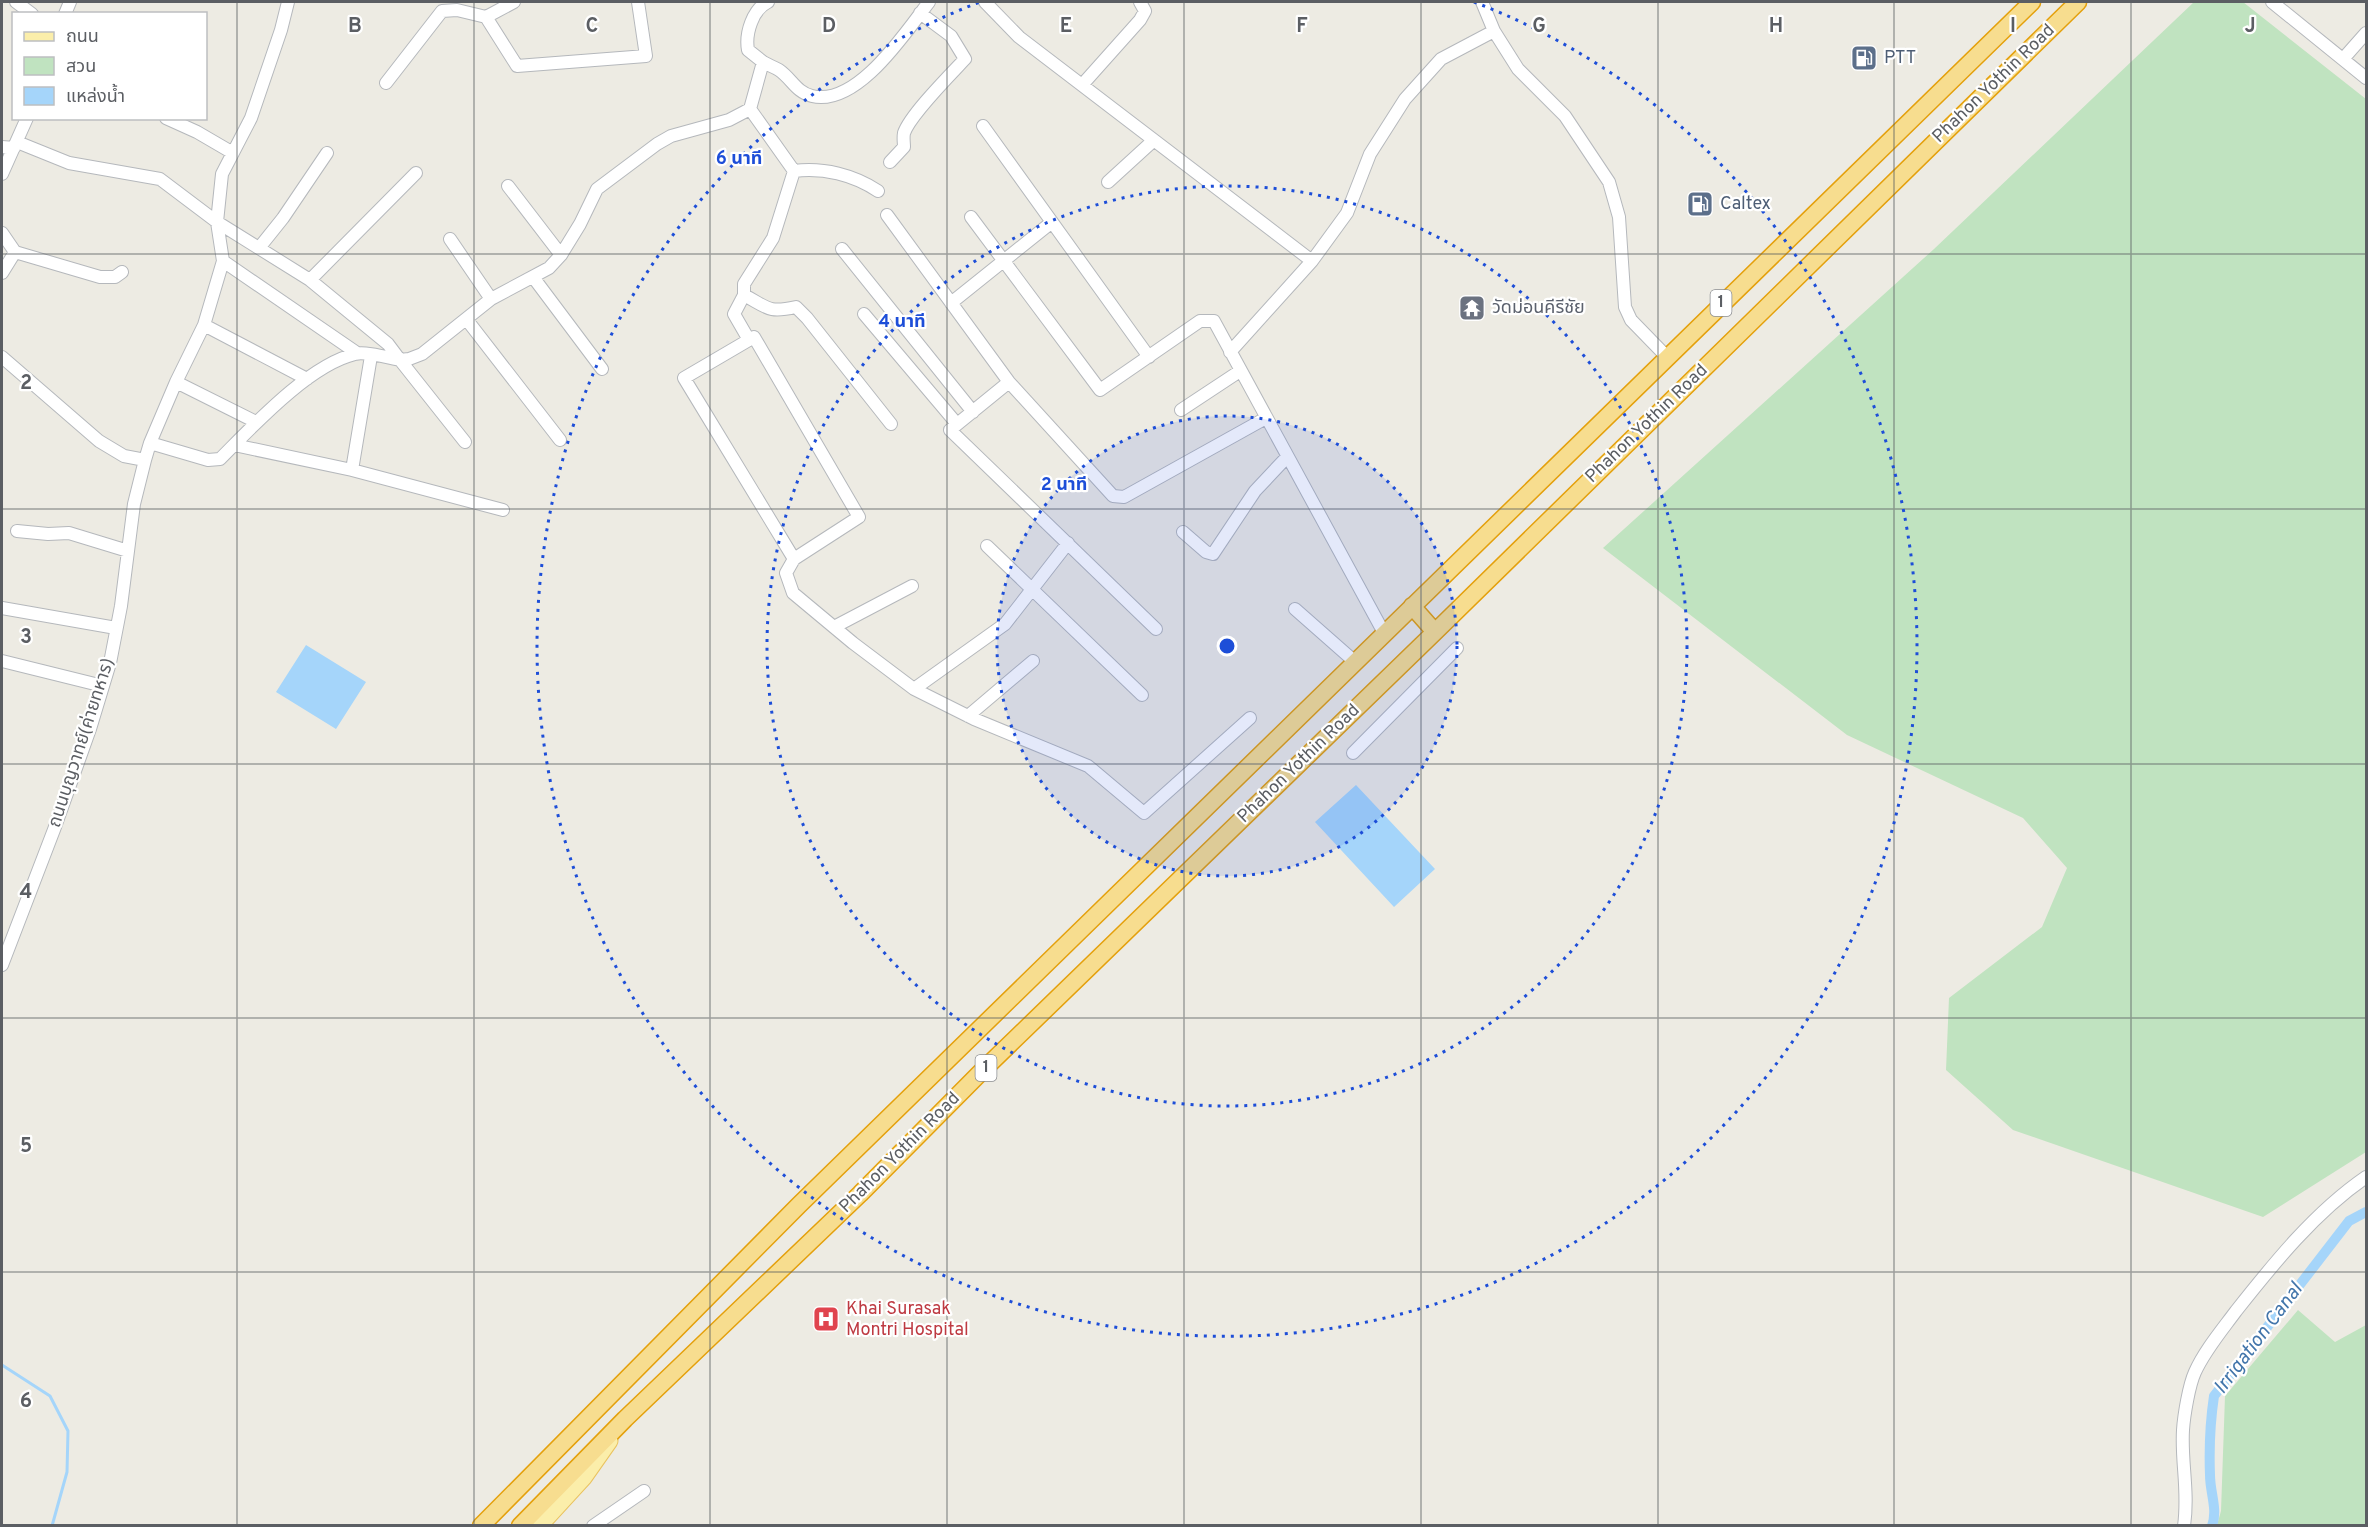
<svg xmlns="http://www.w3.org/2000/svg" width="2368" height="1527" font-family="Overpass,'Noto Sans Thai',sans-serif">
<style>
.green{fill:#c0e3c0}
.water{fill:#a5d5fa}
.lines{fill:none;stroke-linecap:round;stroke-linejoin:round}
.stream{stroke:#a5d5fa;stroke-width:3}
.canal{stroke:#a5d5fa;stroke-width:10}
.minor-casing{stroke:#b5b8bc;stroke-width:14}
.major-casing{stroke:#eac35f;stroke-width:17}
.highway-casing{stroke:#e4a00c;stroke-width:19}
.minor{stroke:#fff;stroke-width:12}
.major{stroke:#fbeeaa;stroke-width:15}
.highway{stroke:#f7dd8f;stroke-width:16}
.grid{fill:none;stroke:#5b5e63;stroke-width:1.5;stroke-opacity:0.55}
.ring{fill:none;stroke:#1d4ed8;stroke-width:3;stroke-dasharray:3 6}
.labels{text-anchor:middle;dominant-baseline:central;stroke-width:4.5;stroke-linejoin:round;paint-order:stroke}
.shield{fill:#fff;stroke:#8c8e92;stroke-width:1.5}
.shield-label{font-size:16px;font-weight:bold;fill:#5b5e63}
.service-label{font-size:18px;fill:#4e5e75;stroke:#fff;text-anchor:start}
.street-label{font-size:18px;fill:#5b5e63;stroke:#fff}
.worship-label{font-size:18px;fill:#5b616d;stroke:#fff;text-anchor:start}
.health-label{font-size:18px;fill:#be3a42;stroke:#fff;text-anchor:start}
.water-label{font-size:20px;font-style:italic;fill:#4376ab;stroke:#fff}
.grid-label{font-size:20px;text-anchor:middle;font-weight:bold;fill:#5b5e63;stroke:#fff;stroke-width:4.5;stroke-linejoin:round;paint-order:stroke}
.centre{fill:#1d4ed8;stroke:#fff;stroke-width:3}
.ring-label{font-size:18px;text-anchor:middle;font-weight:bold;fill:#1d4ed8;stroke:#fff;stroke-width:4.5;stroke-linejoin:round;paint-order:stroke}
</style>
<rect width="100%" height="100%" fill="#edebe3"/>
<!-- green -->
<path class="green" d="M2194,2H2243L2366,99V1152L2263,1217L2013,1130L1946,1070L1949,998L2042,927L2067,868L2023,818L1847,735L1603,548L1934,249Z
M2298,1310L2335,1342L2366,1325V1525H2217L2221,1511L2225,1396Z"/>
<!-- water -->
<path class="water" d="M306,645L366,682L336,729L276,692Z
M1356,785L1435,869L1394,907L1315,822Z"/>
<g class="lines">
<!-- stream -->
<path class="stream" d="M2,1365L50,1396L68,1431L67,1472L52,1526"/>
<!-- canal -->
<path class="canal" d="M2212,1526C2218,1509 2210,1493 2210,1475C2209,1449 2210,1423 2214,1396L2349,1221L2366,1212"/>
<defs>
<path id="minor" d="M16,2L32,14
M514,2L486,17L517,66L646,56L638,2
M985,2L1019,37L1312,261
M1482,2L1494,31L1518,69L1565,116L1609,182L1619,217L1625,307L1631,320L1666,356
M2272,2L2366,78
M65,14L70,2
M2343,59L2366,33
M763,62L748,50C745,33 753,9 768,2
M386,83L442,11L457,10L486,17
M1082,85L1140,20L1145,11L1140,2
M166,118L197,132L233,153
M983,126L1149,357
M17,142L69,163L160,179L217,222L310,280L388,344L400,360L409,359L422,354L491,299L549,268L561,255L580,224L597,189L657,144L671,136L729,120L750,109L763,62C768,65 774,67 779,70C792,79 796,92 812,96C857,107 905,33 929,2
M2,147L14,148
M890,162L904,147C904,143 903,138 904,133C910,115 950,75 965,59L951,36L920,13
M794,171C823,167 854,175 878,191
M2,174L27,118
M1108,182L1154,140
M508,186L561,255
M887,215L1009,382L1113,496L1124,497L1266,418
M971,217L1100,390L1200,321H1214L1384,633
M2,233L15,252L2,273
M450,239L491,299
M259,248L283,218L327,153
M842,249L973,412
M15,252L100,277H115L122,272
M223,261L357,353
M533,277L602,369
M310,280L416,173
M744,295C768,308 768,313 796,307L807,318L891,424
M951,303L1052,222
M864,314L957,424
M467,320L560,440
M204,325L307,379
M749,340L734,314L744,295V284L773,238L794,171L750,109
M1230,352L1312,261L1347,213L1370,154L1405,99L1441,59L1494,31
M2,357L99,441L124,456L145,460
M176,382L256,422
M1009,382L950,430L1156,629
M1181,410L1240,371
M150,443L208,460L220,459C253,426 309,365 355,354C365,351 389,358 400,360L465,442
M234,445L352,470L503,510
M352,470L371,356
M17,531L48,534L69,533L128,551
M1183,532L1206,552L1213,554L1255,491L1287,457
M987,546L1142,695
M794,559L684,378L754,337L859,517L794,559L786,573L793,593L853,643L914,689L974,719L1088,766L1144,813L1250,718
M2,608L116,628
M1295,609L1354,661
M834,627L912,586
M2,661L103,686
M914,689L1005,624L1068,543
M968,716L1033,661
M1353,753L1457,648
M2,965L55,827L90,729L110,663L121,606L134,504L145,460L150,443L176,382L204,325L223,261L217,222L222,174L251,118L281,30L288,2
M593,1526L644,1491
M2184,1526C2189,1491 2181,1462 2183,1430C2184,1415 2189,1385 2195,1372C2205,1350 2222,1330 2236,1311C2274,1263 2315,1212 2366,1177"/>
<path id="major" d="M540,1526L584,1478L610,1441"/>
<path id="highway" d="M1412,606L1435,632
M481,1526L799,1205L2032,2
M520,1526L625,1419L860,1194L980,1073L1435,632L2078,2"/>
</defs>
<!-- minor casing -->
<use href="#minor" class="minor-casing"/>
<!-- major casing -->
<use href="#major" class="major-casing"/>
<!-- highway casing -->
<use href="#highway" class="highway-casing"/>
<!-- minor -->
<use href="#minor" class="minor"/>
<!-- major -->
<use href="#major" class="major"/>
<!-- highway -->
<use href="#highway" class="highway"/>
</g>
<!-- grid -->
<path class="grid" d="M237,2V1526M474,2V1526M710,2V1526M947,2V1526M1184,2V1526M1421,2V1526M1658,2V1526M1894,2V1526M2131,2V1526M2,254H2366M2,509H2366M2,764H2366M2,1018H2366M2,1272H2366"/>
<!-- distance rings -->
<circle cx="1227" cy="646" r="230" fill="#1d4ed8" fill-opacity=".12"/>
<g class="ring">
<circle cx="1227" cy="646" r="230"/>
<circle cx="1227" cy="646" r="460"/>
<path d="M1474 2A690 690 0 1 1 980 2"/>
</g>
<!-- icons -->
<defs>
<symbol id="fuel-square" viewBox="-11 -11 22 22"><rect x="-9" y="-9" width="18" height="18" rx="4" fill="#5c6f8a" stroke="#fff"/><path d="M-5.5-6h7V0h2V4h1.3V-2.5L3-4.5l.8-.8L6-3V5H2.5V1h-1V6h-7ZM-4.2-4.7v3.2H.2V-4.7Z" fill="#fff"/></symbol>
<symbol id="temple-square" viewBox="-11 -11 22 22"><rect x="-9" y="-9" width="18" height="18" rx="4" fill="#6b7280" stroke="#fff"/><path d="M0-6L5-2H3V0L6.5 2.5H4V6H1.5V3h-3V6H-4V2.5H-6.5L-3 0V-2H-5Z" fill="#fff"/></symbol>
<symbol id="hospital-square" viewBox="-11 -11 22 22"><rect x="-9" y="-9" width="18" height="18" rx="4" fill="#e0444e" stroke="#fff"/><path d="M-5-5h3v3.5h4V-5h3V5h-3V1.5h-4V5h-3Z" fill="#fff"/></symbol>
</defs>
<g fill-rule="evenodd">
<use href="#fuel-square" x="1849" y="43" width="30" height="30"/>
<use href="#fuel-square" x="1685" y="189" width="30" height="30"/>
<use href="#temple-square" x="1457" y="293" width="30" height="30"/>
<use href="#hospital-square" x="811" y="1304" width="30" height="30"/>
</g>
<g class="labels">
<!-- shield labels -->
<g class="shield">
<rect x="1710.5" y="290" width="21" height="26" rx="4.5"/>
<rect x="975.5" y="1055" width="21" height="26" rx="4.5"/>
</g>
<g class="shield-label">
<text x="1721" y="303">1</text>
<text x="986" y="1068">1</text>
</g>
<!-- service labels -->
<g class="service-label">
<text x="1884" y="58">PTT</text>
<text x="1720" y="204">Caltex</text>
</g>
<!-- street labels -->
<g class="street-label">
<text transform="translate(1994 84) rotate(-44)">Phahon Yothin Road</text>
<text transform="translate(1647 424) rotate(-44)">Phahon Yothin Road</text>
<text transform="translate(82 743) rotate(-72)">ถนนบุญวาทย์(ค่ายทหาร)</text>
<text transform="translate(1299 764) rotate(-44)">Phahon Yothin Road</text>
<text transform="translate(900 1153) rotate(-45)">Phahon Yothin Road</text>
</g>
<!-- worship labels -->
<g class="worship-label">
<text x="1492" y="308">วัดม่อนคีรีชัย</text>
</g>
<!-- health labels -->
<g class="health-label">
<text x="846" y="1309">Khai Surasak<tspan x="846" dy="21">Montri Hospital</tspan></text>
</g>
<!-- water labels -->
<g class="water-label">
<text transform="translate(2259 1339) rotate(-53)">Irrigation Canal</text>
</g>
</g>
<g class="grid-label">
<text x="355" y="32">B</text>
<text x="592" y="32">C</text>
<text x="829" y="32">D</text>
<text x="1066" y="32">E</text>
<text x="1302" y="32">F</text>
<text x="1539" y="32">G</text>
<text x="1776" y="32">H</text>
<text x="2013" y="32">I</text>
<text x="2250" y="32">J</text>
<text x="26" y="389">2</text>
<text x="26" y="643">3</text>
<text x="26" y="898">4</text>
<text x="26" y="1152">5</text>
<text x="26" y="1407">6</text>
</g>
<circle cx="1227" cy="646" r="9" class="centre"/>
<g class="ring-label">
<text x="739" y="164">6 นาที</text>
<text x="902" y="327">4 นาที</text>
<text x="1064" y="490">2 นาที</text>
</g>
<!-- border -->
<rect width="2368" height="1527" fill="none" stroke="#5b5e63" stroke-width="6"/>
<!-- legend -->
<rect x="12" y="12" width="195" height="108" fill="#ffffff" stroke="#bdbfc1" stroke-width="1.5"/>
<rect x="24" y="32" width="30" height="9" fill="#fbeeaa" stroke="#bdbfc1" stroke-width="1.5"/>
<text x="66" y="42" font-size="18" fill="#5b5e63">ถนน</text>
<rect x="24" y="57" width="30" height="18" fill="#c0e3c0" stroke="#bdbfc1" stroke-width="1.5"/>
<text x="66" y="72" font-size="18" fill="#5b5e63">สวน</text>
<rect x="24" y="87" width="30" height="18" fill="#a5d5fa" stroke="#bdbfc1" stroke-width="1.5"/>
<text x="66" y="102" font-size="18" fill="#5b5e63">แหล่งน้ำ</text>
</svg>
